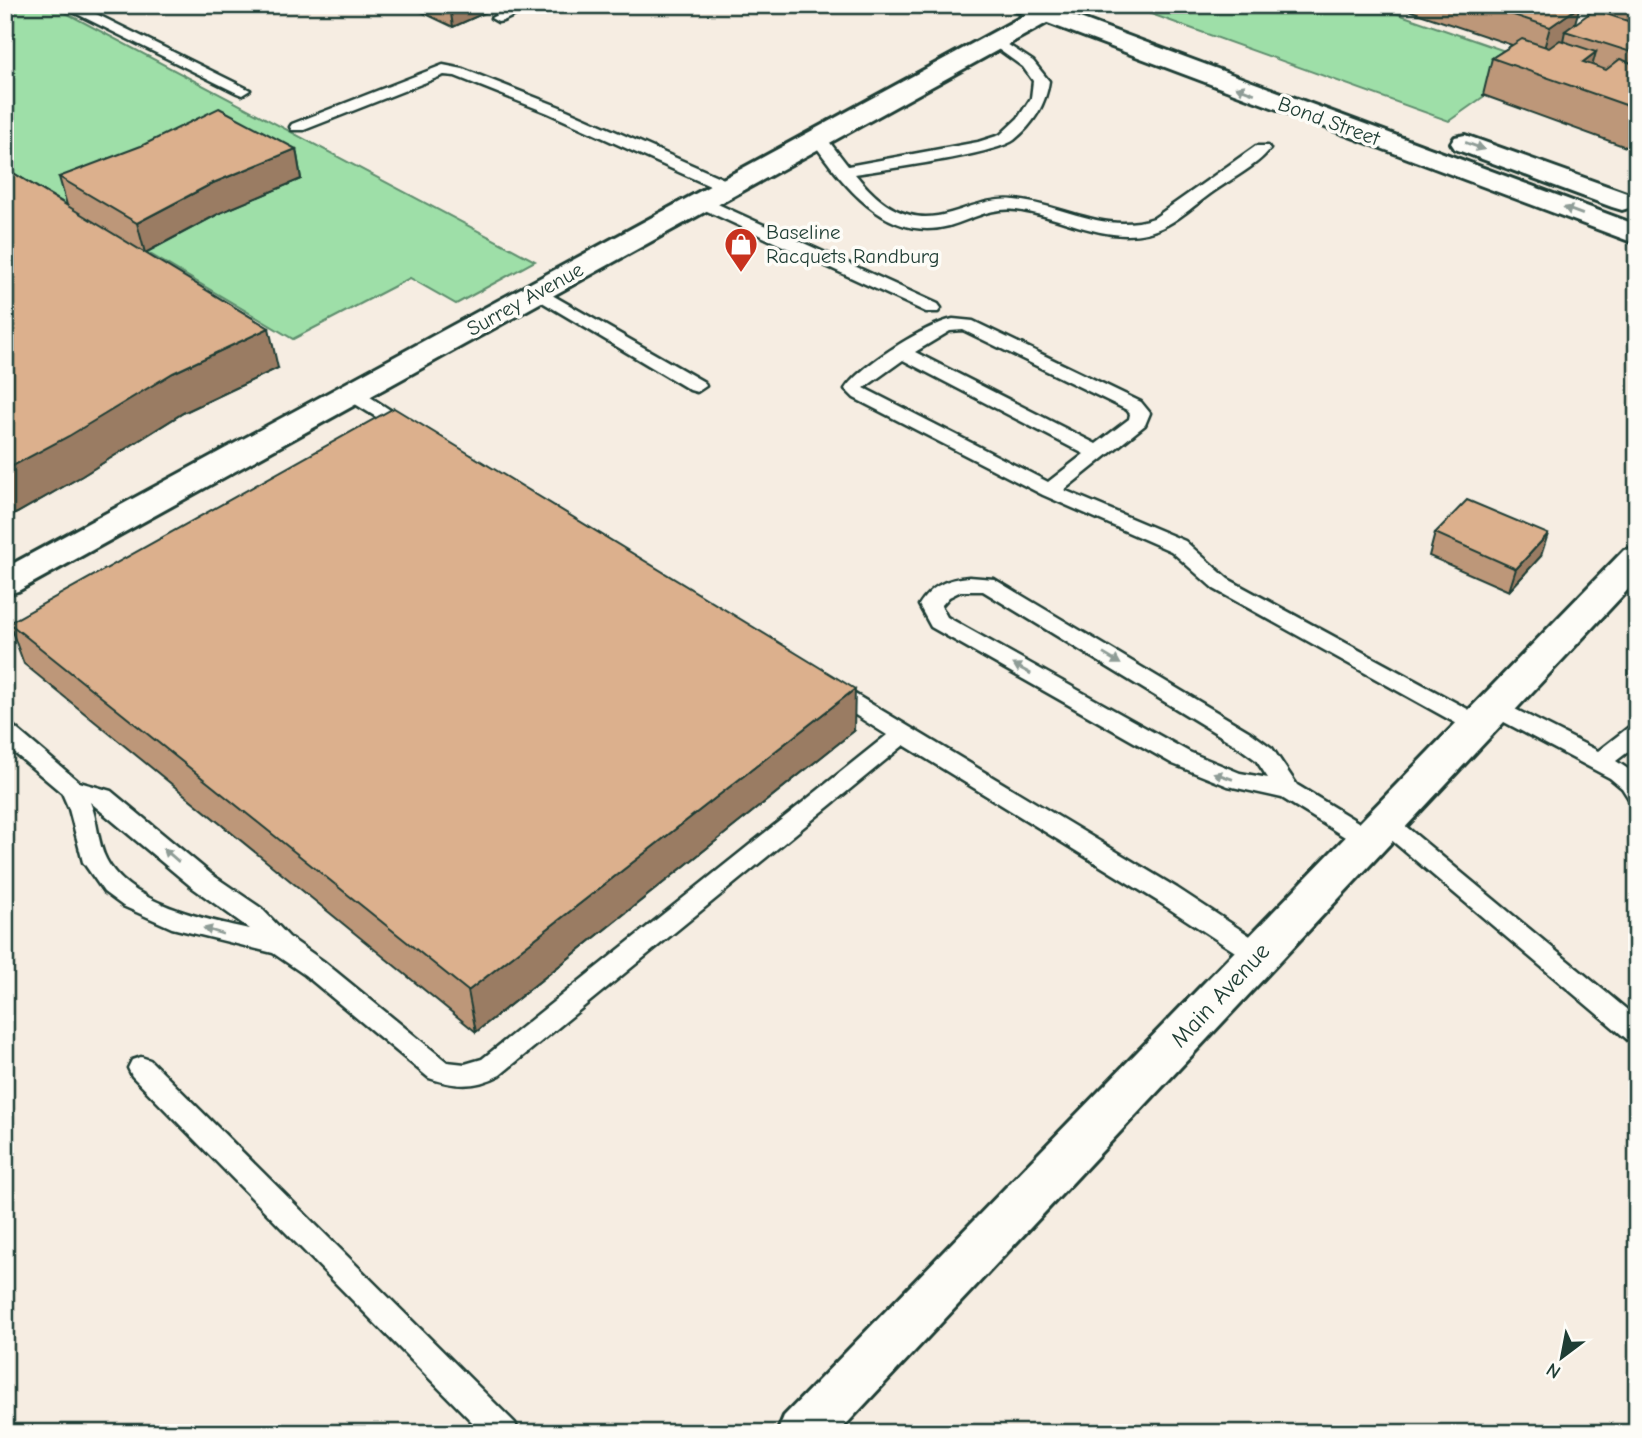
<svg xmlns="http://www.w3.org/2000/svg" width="1642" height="1438" font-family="'Comic Neue',sans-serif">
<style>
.green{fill:#9edfa8;stroke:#5e8e6e;stroke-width:2}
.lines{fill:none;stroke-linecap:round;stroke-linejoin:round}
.service-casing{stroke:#1f3d34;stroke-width:5}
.minor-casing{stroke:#1f3d34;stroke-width:6}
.tertiary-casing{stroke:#1f3d34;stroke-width:6}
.service{fill:#fdfcf7;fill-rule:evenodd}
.minor{fill:#fdfcf7;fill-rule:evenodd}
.tertiary{fill:#fdfcf7;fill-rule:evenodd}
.wall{fill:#bd9779;stroke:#1f3d34;stroke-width:2}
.shaded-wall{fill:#9a7b63;stroke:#1f3d34;stroke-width:2}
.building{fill:#dcb08d;stroke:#1f3d34;stroke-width:2}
.oneway{fill:#8e9c96}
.labels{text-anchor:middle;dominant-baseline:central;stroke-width:7;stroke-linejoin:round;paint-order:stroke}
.far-street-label{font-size:21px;fill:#1f3d34;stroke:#fdfcf7}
.far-poi-label{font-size:21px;fill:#1f3d34;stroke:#fdfcf7;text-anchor:start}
.street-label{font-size:24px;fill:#1f3d34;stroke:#fdfcf7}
</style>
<rect width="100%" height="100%" fill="#f6ede2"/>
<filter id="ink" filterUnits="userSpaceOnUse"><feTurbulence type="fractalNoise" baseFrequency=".0143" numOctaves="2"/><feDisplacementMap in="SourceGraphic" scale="14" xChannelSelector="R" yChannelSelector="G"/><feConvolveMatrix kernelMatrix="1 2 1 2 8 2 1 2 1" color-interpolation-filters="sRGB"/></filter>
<g filter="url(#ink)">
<!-- green -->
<path class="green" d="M13,5H51L535,261L456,304L410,278L293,339L5,168V8Z
M1372,5L1534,61L1449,121L1129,6Z"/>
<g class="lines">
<defs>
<path id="service" d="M59,5H78L250,90L242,95L237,93Z
M516,5H536L503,21L498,22L491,18Z
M996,37L1033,61L1049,81C1046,104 1033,125 1014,140C993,155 886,169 855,174C870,192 886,209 910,215C946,225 976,196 1014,200C1062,204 1105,235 1154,218L1256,146H1268L1270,149C1256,167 1229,180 1210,194C1196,204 1182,217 1167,225C1117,252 1066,216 1016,210C990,207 973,219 949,226C885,243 842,183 810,138L812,135H824L848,166L978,142L1000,135L1018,118L1031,98L1033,81L1023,67L991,44L989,41Z
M443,65L463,69L560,107L733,183L735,187L727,192L721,191L548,113L455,76L444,75L304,130H292L290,127L292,124Z
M700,196L938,304L941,308L938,312H926L694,205L692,201L694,197Z
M538,287L704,382L706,386L697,392L690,390L532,296L529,292Z
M953,319L973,321L1141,402L1150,413L1145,425L1064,490L1185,541L1228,579L1486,719L1489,725L1486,731L1478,733L1470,731L1214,589L1171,551L1043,495L854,398L845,389C860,366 925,325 953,319ZM963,330L1127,410L1130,414L1129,419L1096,444L915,352L950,331ZM903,360L1084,454L1048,482L864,388Z
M354,389L361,391L421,430L418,434H404L347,399L344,395Z
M969,577L994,579L1250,732L1272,748L1297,785L1376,833L1379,839L1376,845L1367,848L1358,845L1282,798L1228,786L1173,764L931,627L919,605C931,586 947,579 969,577ZM961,591H983L1234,744L1256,760L1268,778L1240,773L1189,752L947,617L941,606L949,597Z
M830,681L838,684L1177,888L1267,947L1271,954L1267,961L1258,964L1249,961L1159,902L904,745L500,1075C475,1088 455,1087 429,1078L305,975L273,953L172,928L123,906L104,892L83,862L69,809L62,793L5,745V724L13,726L79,782L111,791L211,874L261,908L289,937L323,961L447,1062L465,1064L482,1059L887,735L822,694L819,689L822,684ZM90,802L193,888L250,929C206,920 128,903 106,859C97,842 98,820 90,802Z
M1495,699L1598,751L1629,727L1637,725V745L1616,761L1637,775V801L1629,799L1622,788L1610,778L1487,713L1484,707L1487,701Z
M1384,812L1392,815L1637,1018V1044L1628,1040L1376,827L1372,821L1376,815Z
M141,1057L150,1060L515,1423L519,1433H483L132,1076L128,1068L132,1060Z"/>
<path id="minor" d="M1045,7L1054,9L1057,14L1054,19L18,591L5,595V568L1036,9Z
M1637,547V580L838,1433H777L784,1416L1624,550Z"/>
<path id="tertiary" d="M1010,5H1045L1637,225V244L1013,10Z
M1465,135L1632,195L1636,201L1632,207L1622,210L1612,207L1455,149L1451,143L1455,137Z"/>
</defs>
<!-- service casing -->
<use href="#service" class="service-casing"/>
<!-- minor casing -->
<use href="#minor" class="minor-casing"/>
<!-- tertiary casing -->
<use href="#tertiary" class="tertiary-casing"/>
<!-- service -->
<use href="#service" class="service"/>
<!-- minor -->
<use href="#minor" class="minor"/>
<!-- tertiary -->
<use href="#tertiary" class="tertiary"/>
</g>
<!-- wall -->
<path class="wall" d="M407,5H502L453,27Z
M1393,5H1576L1575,24L1610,15L1613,5H1637V151L1483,95L1492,58L1512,45Z
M296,149L301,179L220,213L145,253L278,368L183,413L82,476L17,513L5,518V168L67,205L59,177Z
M1435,533L1541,556L1509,591L1429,556Z
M9,623L854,731L476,1032L24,664Z"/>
<!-- shaded-wall -->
<path class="shaded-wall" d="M455,5H502L453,27L450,7Z
M1580,6L1572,33L1565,31L1563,41L1542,56L1550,27Z
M1596,52L1586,89L1583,62Z
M296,149L301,179L220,213L145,253L137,223L213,183Z
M269,328L278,368L183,413L82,476L17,513L5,518V470L173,373Z
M1548,534L1541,556L1509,591L1516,569Z
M855,689L854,731L476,1032L468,991Z"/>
<!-- building -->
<path class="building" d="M1483,5H1576L1580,6L1550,27Z
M1594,10L1637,24V54L1565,31Z
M1522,39L1549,48L1560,40L1596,52L1583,62L1606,70L1620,59L1637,65V109L1492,58Z
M219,108L296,149L213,183L137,223L59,177L141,146Z
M5,168L269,328L173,373L69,436L5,470Z
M394,408L855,689L468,991L9,623Z
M1467,500L1548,534L1516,569L1435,533Z"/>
<!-- one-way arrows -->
<defs><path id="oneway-solid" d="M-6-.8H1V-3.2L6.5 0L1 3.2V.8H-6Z" transform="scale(1.75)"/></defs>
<g class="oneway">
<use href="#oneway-solid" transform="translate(1245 90) rotate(-159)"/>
<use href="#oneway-solid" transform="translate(1475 146) rotate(20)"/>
<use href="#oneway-solid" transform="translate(1573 211) rotate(-160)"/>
<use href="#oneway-solid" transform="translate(1112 659) rotate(31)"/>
<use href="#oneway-solid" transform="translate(1022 669) rotate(-151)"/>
<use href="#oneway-solid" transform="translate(1223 776) rotate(-161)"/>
<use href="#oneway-solid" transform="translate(171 855) rotate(-139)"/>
<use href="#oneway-solid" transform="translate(213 931) rotate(-163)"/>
</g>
</g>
<!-- icons -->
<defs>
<symbol id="shop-pin" viewBox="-11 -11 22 30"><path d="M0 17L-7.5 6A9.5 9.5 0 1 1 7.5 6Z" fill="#c8321e" stroke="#fdfcf7"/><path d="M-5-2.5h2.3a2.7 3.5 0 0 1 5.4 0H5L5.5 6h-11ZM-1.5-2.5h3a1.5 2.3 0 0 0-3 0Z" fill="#fff"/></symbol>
</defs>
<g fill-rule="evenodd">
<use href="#shop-pin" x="722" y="225" width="38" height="52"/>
</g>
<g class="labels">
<!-- far-street labels -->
<g class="far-street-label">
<text transform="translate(1329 121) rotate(20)">Bond Street</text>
<text transform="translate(525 299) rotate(-29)">Surrey Avenue</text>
</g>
<!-- far-poi labels -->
<g class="far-poi-label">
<text x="766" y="232">Baseline<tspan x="766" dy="24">Racquets Randburg</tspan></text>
</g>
<!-- street labels -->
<g class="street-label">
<text transform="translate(1220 995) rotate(-47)">Main Avenue</text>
</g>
</g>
<!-- margin -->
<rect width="1642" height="1438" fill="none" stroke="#fdfcf7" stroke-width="28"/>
<rect x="14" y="14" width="1614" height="1410" fill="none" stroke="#1f3d34" stroke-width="2.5" filter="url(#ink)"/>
<!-- north arrow -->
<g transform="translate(1562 1357) rotate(212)" stroke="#fdfcf7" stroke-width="5" paint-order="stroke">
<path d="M0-5L12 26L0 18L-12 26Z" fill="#1f3d34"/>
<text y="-10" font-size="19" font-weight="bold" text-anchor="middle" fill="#1f3d34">N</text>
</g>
</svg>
